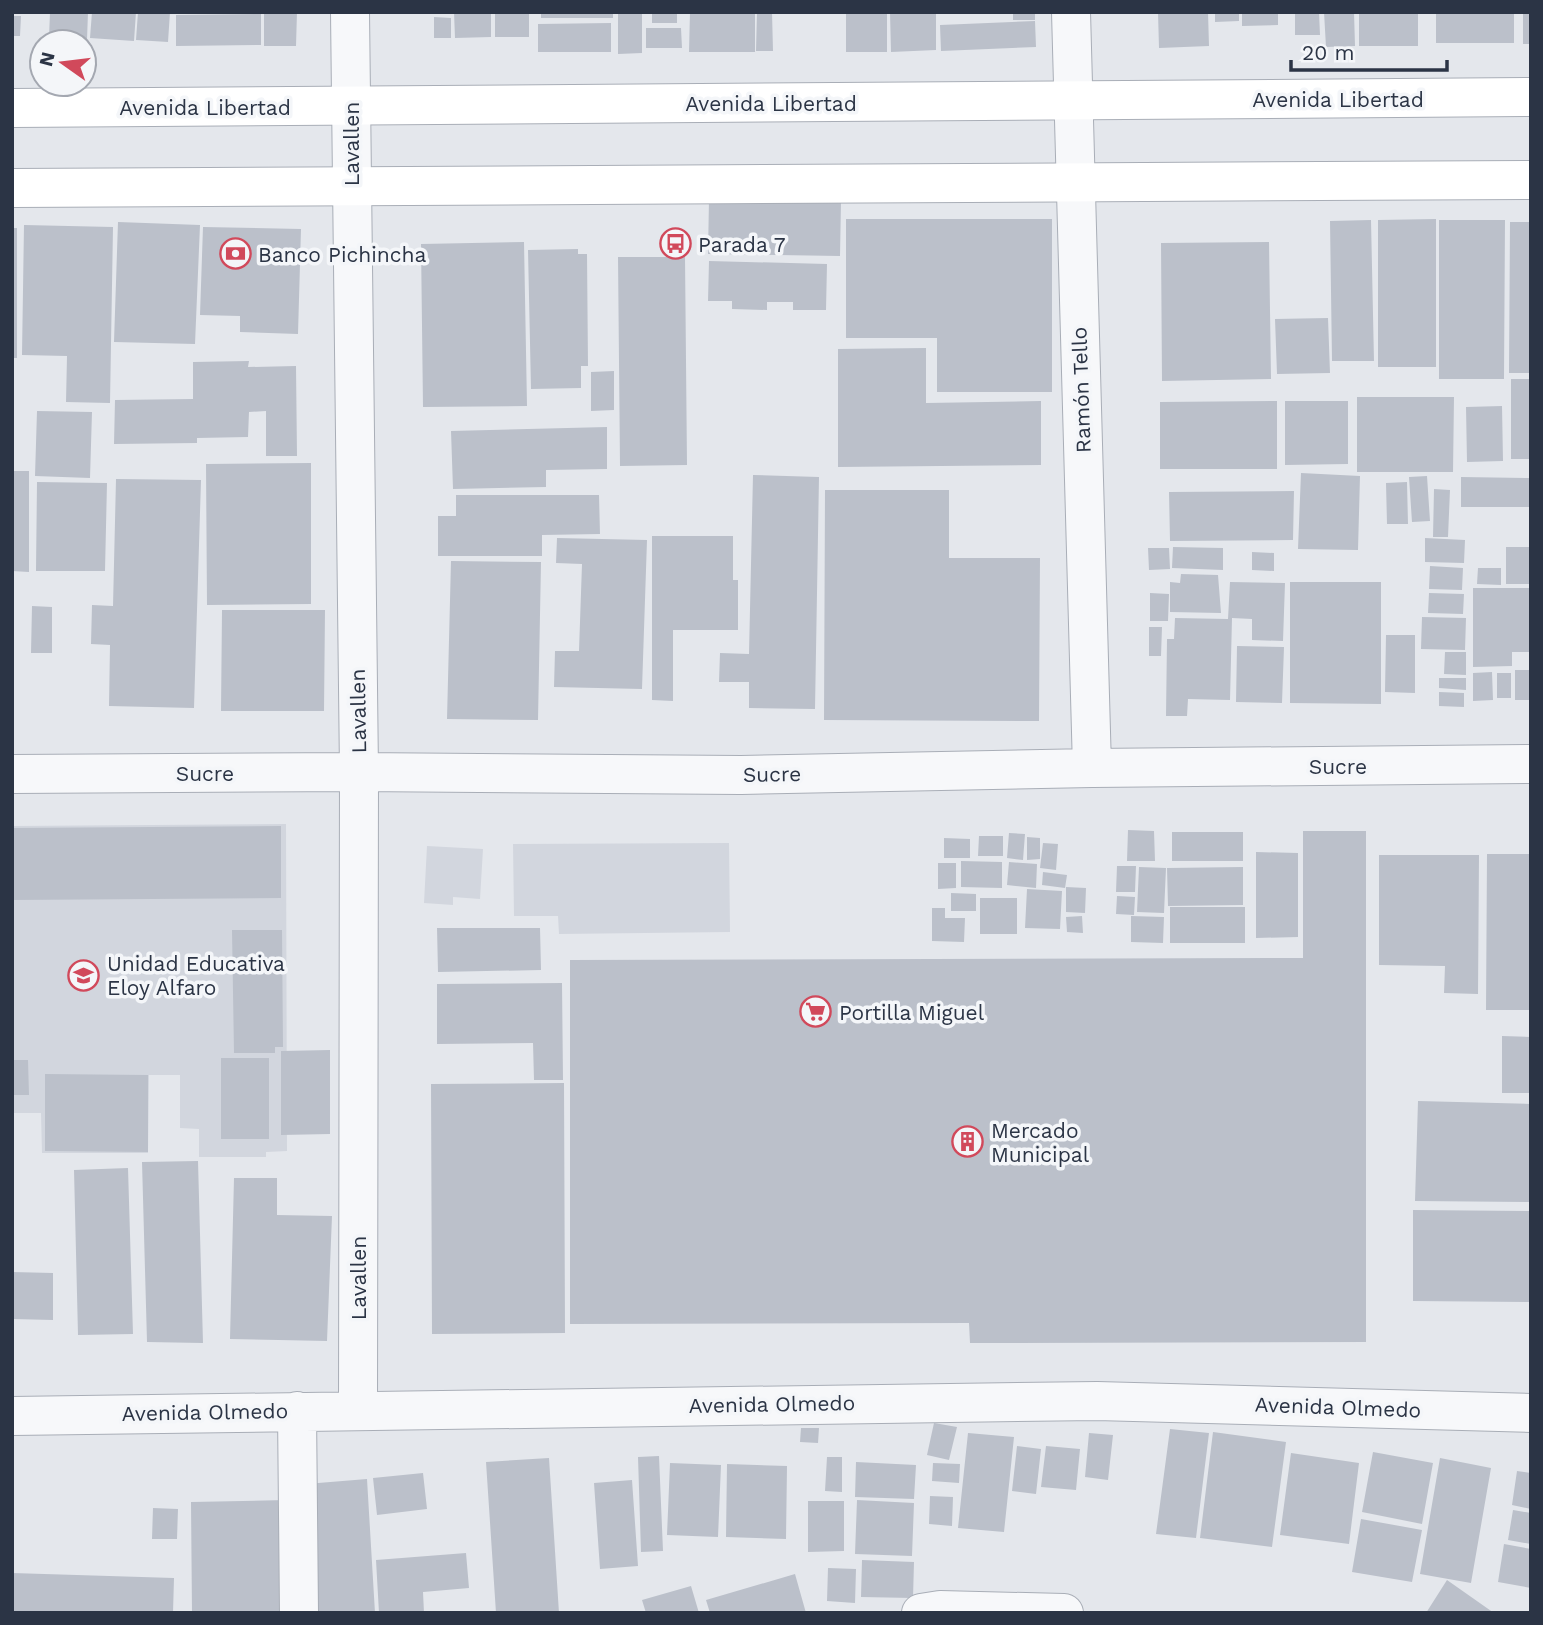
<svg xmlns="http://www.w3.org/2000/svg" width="1543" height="1625" font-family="'Work Sans',sans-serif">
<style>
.built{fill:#d2d6de}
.building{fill:#bbc0ca}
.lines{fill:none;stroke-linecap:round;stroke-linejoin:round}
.street-casing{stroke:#a9aeb7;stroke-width:40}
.secondary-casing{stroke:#a9aeb7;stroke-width:40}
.street{stroke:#f7f8fa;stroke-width:38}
.secondary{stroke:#fff;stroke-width:38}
.labels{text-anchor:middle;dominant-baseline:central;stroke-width:7;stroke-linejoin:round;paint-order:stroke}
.street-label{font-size:21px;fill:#2b3445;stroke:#f4f6f9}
.poi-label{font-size:21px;fill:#2b3445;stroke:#f4f6f9;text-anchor:start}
</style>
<rect width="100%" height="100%" fill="#e4e7ec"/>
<!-- built -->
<path class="built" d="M286,824L287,1151L266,1152V1157H199V1129L180,1128V1075H149L148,1153H42L41,1113H12V826Z
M729,843L730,932L559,934L558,916H514L513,844Z
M427,846L483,849L480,899L453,897V905L424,903Z"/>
<!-- building -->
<path class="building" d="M50,12H88L87,40L49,38Z
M92,12H136L134,41L90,38Z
M138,12H170L168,42L136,40Z
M297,12L296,46H264V13Z
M454,12H491V37L455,38Z
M495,12H529V37H495Z
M541,12H613V18H541Z
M618,12H642V53L618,54Z
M652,12H677V23H652Z
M690,12H755V52H689Z
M757,12H772L773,51H756Z
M846,12H887V52H846Z
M890,12H936V50L891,52Z
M1013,12H1035V20H1013Z
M1158,12H1208L1209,46L1159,48Z
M1215,12H1239V21L1215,22Z
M1242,12H1278V25L1242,26Z
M1295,12H1319L1320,35H1295Z
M1324,12H1354L1355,46L1326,47Z
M1359,12H1418V46H1359Z
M1436,12H1514V43H1436Z
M1523,12H1531V44H1523Z
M261,14V45L176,46V15Z
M12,16H21L20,36H12Z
M434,17L451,18V38H434Z
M1035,21L1036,47L941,51L940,25Z
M611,23V52H538V24Z
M646,28H681L682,48H646Z
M709,199L841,201L840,256L708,254Z
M846,219H1052V392H937V338H846Z
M1436,219V367H1378V220Z
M1371,220L1374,361H1332L1330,221Z
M1439,220H1505L1504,379H1439Z
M118,222L200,225L195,344L114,342Z
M1510,222H1531V373H1509Z
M24,225L113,227L110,403L66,402L67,356L22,355Z
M203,227L301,229L298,334L240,332V316L200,315Z
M12,228H17V358H12Z
M524,242L527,406L423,407L421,244Z
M1269,242L1271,379L1162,381L1161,243Z
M578,249V254H587L588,366H581V388L531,389L528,250Z
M618,257H685L687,465L620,466Z
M709,261L827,264L826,310H793V302H767V310L732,309V301H708Z
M1328,318L1330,373L1277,374L1275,319Z
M926,348V403L1041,401V465L838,467V349Z
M249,361L248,367L296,366L297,456H266V411L249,412L248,437L197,438V443L114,444L115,400L193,399V362Z
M614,371V410L591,411V372Z
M1511,379H1531V459H1511Z
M1357,397H1454L1453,472H1357Z
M1277,401V469H1160V402Z
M1285,401H1348V464L1285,465Z
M1502,406L1503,461L1467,462L1466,407Z
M37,411L92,412L90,478L35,476Z
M607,427V469L546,470V487L453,489L451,431Z
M311,463V604L207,605L206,464Z
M12,471H29V572L12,571Z
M1301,473L1360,476L1358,550L1298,549Z
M753,475L819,477L815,709L749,708V682H719L720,653L749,654Z
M1427,476L1430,521L1412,522L1409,477Z
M1461,477L1531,478V507H1461Z
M116,479L201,480L194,708L109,706L110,645L91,644L92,605L113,606Z
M37,482L107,483L105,571H36Z
M1407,482L1408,524H1387L1386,483Z
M1434,489L1450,490L1448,537H1433Z
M825,490H949V558H1040L1039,721L824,720Z
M1294,491L1293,540L1170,541L1169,492Z
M456,495H599L600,534L542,535V556H438V516H456Z
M652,536H733V580H738V630H673V701L652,700Z
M557,538L647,540L642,689L554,687L555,651H579L582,564L556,563Z
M1425,538L1465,540L1464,563L1425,562Z
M1173,547L1223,548V570L1172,568Z
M1506,547H1531V584H1506Z
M1148,548H1169L1170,569L1149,570Z
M1252,552L1274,553V571L1252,570Z
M451,561L541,562L538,720L447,719Z
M1430,566L1463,568L1462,590L1429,589Z
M1478,568H1501V585L1477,584Z
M1181,574L1218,575L1221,613L1170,612V582L1180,583Z
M1230,582L1285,583L1283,641L1252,640V619L1232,618L1230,700L1188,699L1187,716H1166L1167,639H1174L1175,618L1228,619Z
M1290,582H1381V704L1290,703Z
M1473,588H1531V652H1512V666L1473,667Z
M1150,593L1169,594L1168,621H1150Z
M1429,593L1464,594L1463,614L1428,613Z
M32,606L52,607V653H31Z
M222,610H325L324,711H221Z
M1422,617L1466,618L1465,650L1421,649Z
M1149,627H1162L1161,656H1149Z
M1386,635H1415V693L1385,692Z
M1237,646L1284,647L1282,703L1236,702Z
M1445,652H1466V675L1444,674Z
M1515,670H1531V700H1515Z
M1492,672L1493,700L1473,701V673Z
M1497,673H1511V698H1497Z
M1439,678H1466V690L1439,688Z
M1439,692L1464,693V707L1439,706Z
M281,826V898L12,900V828Z
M1128,830L1154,831L1155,861H1127Z
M1303,831H1366V1342L970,1343L969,1323L570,1324V960L1303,958Z
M1172,832H1243V861H1172Z
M1009,833L1025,834L1023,860L1007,858Z
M979,836H1003V856H978Z
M1027,837L1040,838V859L1027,860Z
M944,838L970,839V858H944Z
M1043,843L1058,844L1056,870L1040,868Z
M1256,852L1298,853V937L1256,938Z
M1487,854H1531V1010H1486Z
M1379,855H1479L1478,994L1444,993L1445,966L1379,965Z
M961,861L1002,862V888L961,887Z
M1009,862L1037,864L1036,888L1007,885Z
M938,863H956V888L938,889Z
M1117,866H1136L1135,892H1116Z
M1139,867L1166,868L1164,913L1137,912Z
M1243,867V905L1168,906L1167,868Z
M1043,872L1067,875L1065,888L1042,885Z
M1066,887L1086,888L1085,913L1066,912Z
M1027,889L1062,891L1060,929L1025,928Z
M951,893L976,894V911H951Z
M1117,896L1135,897L1134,915L1116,914Z
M980,898H1017V934H980Z
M1170,907H1245V943H1170Z
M932,908H945V918H965L964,942L932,941Z
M1082,916L1083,933L1067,932L1066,917Z
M1131,916L1164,917L1163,943L1131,942Z
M437,928H540L541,970L438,972Z
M232,930H282L283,1047H275V1053H234Z
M562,983L563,1080H534L533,1043L437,1044V984Z
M1502,1036L1531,1037V1093H1502Z
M330,1050V1134L281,1135V1051Z
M221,1058H269V1139H221Z
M12,1060H28L29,1095H12Z
M45,1074L148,1075V1152L45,1151Z
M564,1083L565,1333L432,1334L431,1084Z
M1418,1101L1531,1104V1202L1415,1201Z
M198,1161L203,1343L147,1342L142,1162Z
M128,1168L133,1334L78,1335L74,1170Z
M234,1178H277V1215L332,1216L327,1341L230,1339Z
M1413,1210L1531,1211V1302L1413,1301Z
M12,1272L53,1273V1320L12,1319Z
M934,1423L957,1427L949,1460L927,1455Z
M801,1428H819L818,1443L800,1442Z
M1170,1429L1209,1433L1196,1538L1156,1534Z
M1213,1432L1286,1442L1272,1547L1200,1538Z
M968,1433L1014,1437L1004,1532L958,1528Z
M1089,1433L1113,1435L1108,1480L1085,1477Z
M1017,1446L1041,1449L1036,1494L1012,1491Z
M1046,1446L1080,1449L1076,1490L1041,1487Z
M1373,1452L1433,1463L1422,1524L1362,1512Z
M1291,1453L1359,1463L1349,1544L1280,1535Z
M659,1456L663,1551L641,1552L638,1457Z
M827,1457H842V1492L825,1491Z
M549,1458L559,1613H496L486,1462Z
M1440,1458L1491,1468L1471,1583L1420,1574Z
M856,1462L916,1465L914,1499L855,1497Z
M670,1463L721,1465L718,1537L667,1535Z
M933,1463L960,1464L959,1483L932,1481Z
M727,1464L787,1466L786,1539L726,1537Z
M1517,1471L1531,1473V1509L1512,1505Z
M423,1473L427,1509L377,1515L373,1478Z
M367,1479L375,1613H313L306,1484Z
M632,1480L638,1566L600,1569L594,1483Z
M930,1496L953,1497L952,1526L929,1524Z
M287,1500L289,1613H192L191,1502Z
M857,1500L914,1503L912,1556L855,1554Z
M808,1501H844V1551L808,1552Z
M153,1508L178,1509L177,1539H152Z
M1513,1510L1531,1513V1544L1508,1540Z
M1361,1519L1422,1530L1412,1582L1352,1572Z
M1504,1544L1531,1549V1588L1498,1582Z
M466,1553L469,1588L423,1592L424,1613H379L376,1560Z
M862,1560L914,1562L913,1598L861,1597Z
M828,1568L856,1569L855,1603L827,1601Z
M12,1573L174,1578L173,1613H12Z
M795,1574L806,1613H710L706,1600Z
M1447,1580L1494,1613H1426Z
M691,1586L699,1613H646L642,1600Z"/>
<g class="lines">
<defs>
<path id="street" d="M350,12L359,772L358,1409
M1071,12L1092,768
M12,774L359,772L741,775L1092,768L1531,764
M297,1411L299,1613
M12,1416L1097,1401L1531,1413
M921,1613L940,1610L1064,1613"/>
<path id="secondary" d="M12,108L1531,97
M12,188L1531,180"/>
</defs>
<!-- street casing -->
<use href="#street" class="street-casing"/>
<!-- secondary casing -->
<use href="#secondary" class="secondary-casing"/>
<!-- street -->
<use href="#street" class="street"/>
<!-- secondary -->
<use href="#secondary" class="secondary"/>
</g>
<!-- icons -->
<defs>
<symbol id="bus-ring" viewBox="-11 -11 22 22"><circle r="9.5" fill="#f4f6f9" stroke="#d1495b" stroke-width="1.5"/><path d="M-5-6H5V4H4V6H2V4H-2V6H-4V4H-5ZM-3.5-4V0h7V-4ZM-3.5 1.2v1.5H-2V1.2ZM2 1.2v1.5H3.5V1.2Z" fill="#d1495b"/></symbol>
<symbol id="bank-ring" viewBox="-11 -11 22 22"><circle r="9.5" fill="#f4f6f9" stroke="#d1495b" stroke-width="1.5"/><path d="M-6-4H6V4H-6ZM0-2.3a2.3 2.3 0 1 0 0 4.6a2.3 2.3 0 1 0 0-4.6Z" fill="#d1495b"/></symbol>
<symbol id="school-ring" viewBox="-11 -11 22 22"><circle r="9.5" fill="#f4f6f9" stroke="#d1495b" stroke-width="1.5"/><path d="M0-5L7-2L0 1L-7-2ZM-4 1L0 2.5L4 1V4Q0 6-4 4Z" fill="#d1495b"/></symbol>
<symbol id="supermarket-ring" viewBox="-11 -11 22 22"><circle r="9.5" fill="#f4f6f9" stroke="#d1495b" stroke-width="1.5"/><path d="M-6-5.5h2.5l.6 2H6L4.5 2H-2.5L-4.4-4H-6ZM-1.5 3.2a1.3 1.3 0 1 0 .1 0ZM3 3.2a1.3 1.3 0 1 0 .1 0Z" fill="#d1495b"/></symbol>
<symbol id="building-ring" viewBox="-11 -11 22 22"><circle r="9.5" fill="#f4f6f9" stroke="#d1495b" stroke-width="1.5"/><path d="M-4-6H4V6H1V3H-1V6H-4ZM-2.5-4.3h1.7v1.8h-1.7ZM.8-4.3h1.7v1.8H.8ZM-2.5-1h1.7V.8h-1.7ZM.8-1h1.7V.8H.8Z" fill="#d1495b"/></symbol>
</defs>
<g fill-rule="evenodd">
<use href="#bus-ring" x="658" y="226" width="35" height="35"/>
<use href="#bank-ring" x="218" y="236" width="35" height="35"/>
<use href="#school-ring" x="66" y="958" width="35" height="35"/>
<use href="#supermarket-ring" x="798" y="994" width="35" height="35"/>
<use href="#building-ring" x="950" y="1124" width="35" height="35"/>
</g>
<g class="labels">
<!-- street labels -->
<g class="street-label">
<text x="1338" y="99">Avenida Libertad</text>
<text x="771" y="103">Avenida Libertad</text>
<text x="205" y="107">Avenida Libertad</text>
<text transform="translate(351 144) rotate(-90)">Lavallen</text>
<text transform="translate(1081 390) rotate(-92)">Ramón Tello</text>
<text transform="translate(358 711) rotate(-91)">Lavallen</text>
<text x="1338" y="766">Sucre</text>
<text x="205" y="773">Sucre</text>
<text transform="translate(772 774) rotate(-1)">Sucre</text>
<text transform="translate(358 1278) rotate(-90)">Lavallen</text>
<text transform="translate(772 1404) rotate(-1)">Avenida Olmedo</text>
<text transform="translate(1338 1407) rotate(2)">Avenida Olmedo</text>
<text transform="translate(205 1412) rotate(-1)">Avenida Olmedo</text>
</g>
<!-- poi labels -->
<g class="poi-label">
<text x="698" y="244">Parada 7</text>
<text x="258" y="254">Banco Pichincha</text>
<text x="107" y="963">Unidad Educativa<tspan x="107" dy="24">Eloy Alfaro</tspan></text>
<text x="839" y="1012">Portilla Miguel</text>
<text x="991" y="1130">Mercado<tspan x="991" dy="24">Municipal</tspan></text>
</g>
</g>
<!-- border -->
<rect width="1543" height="1625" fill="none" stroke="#2b3445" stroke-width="28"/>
<!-- north arrow -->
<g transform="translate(63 63) rotate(284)"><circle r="33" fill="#f4f6f9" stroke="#a4a8b1" stroke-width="2"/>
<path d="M0-5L12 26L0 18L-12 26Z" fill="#d1495b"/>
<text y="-10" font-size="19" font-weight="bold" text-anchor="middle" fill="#2b3445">N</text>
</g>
<!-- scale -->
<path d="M1291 60v10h156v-10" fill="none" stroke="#2b3445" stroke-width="3.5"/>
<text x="1302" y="60" font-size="21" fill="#2b3445" stroke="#f4f6f9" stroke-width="5" paint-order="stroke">20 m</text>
</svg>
